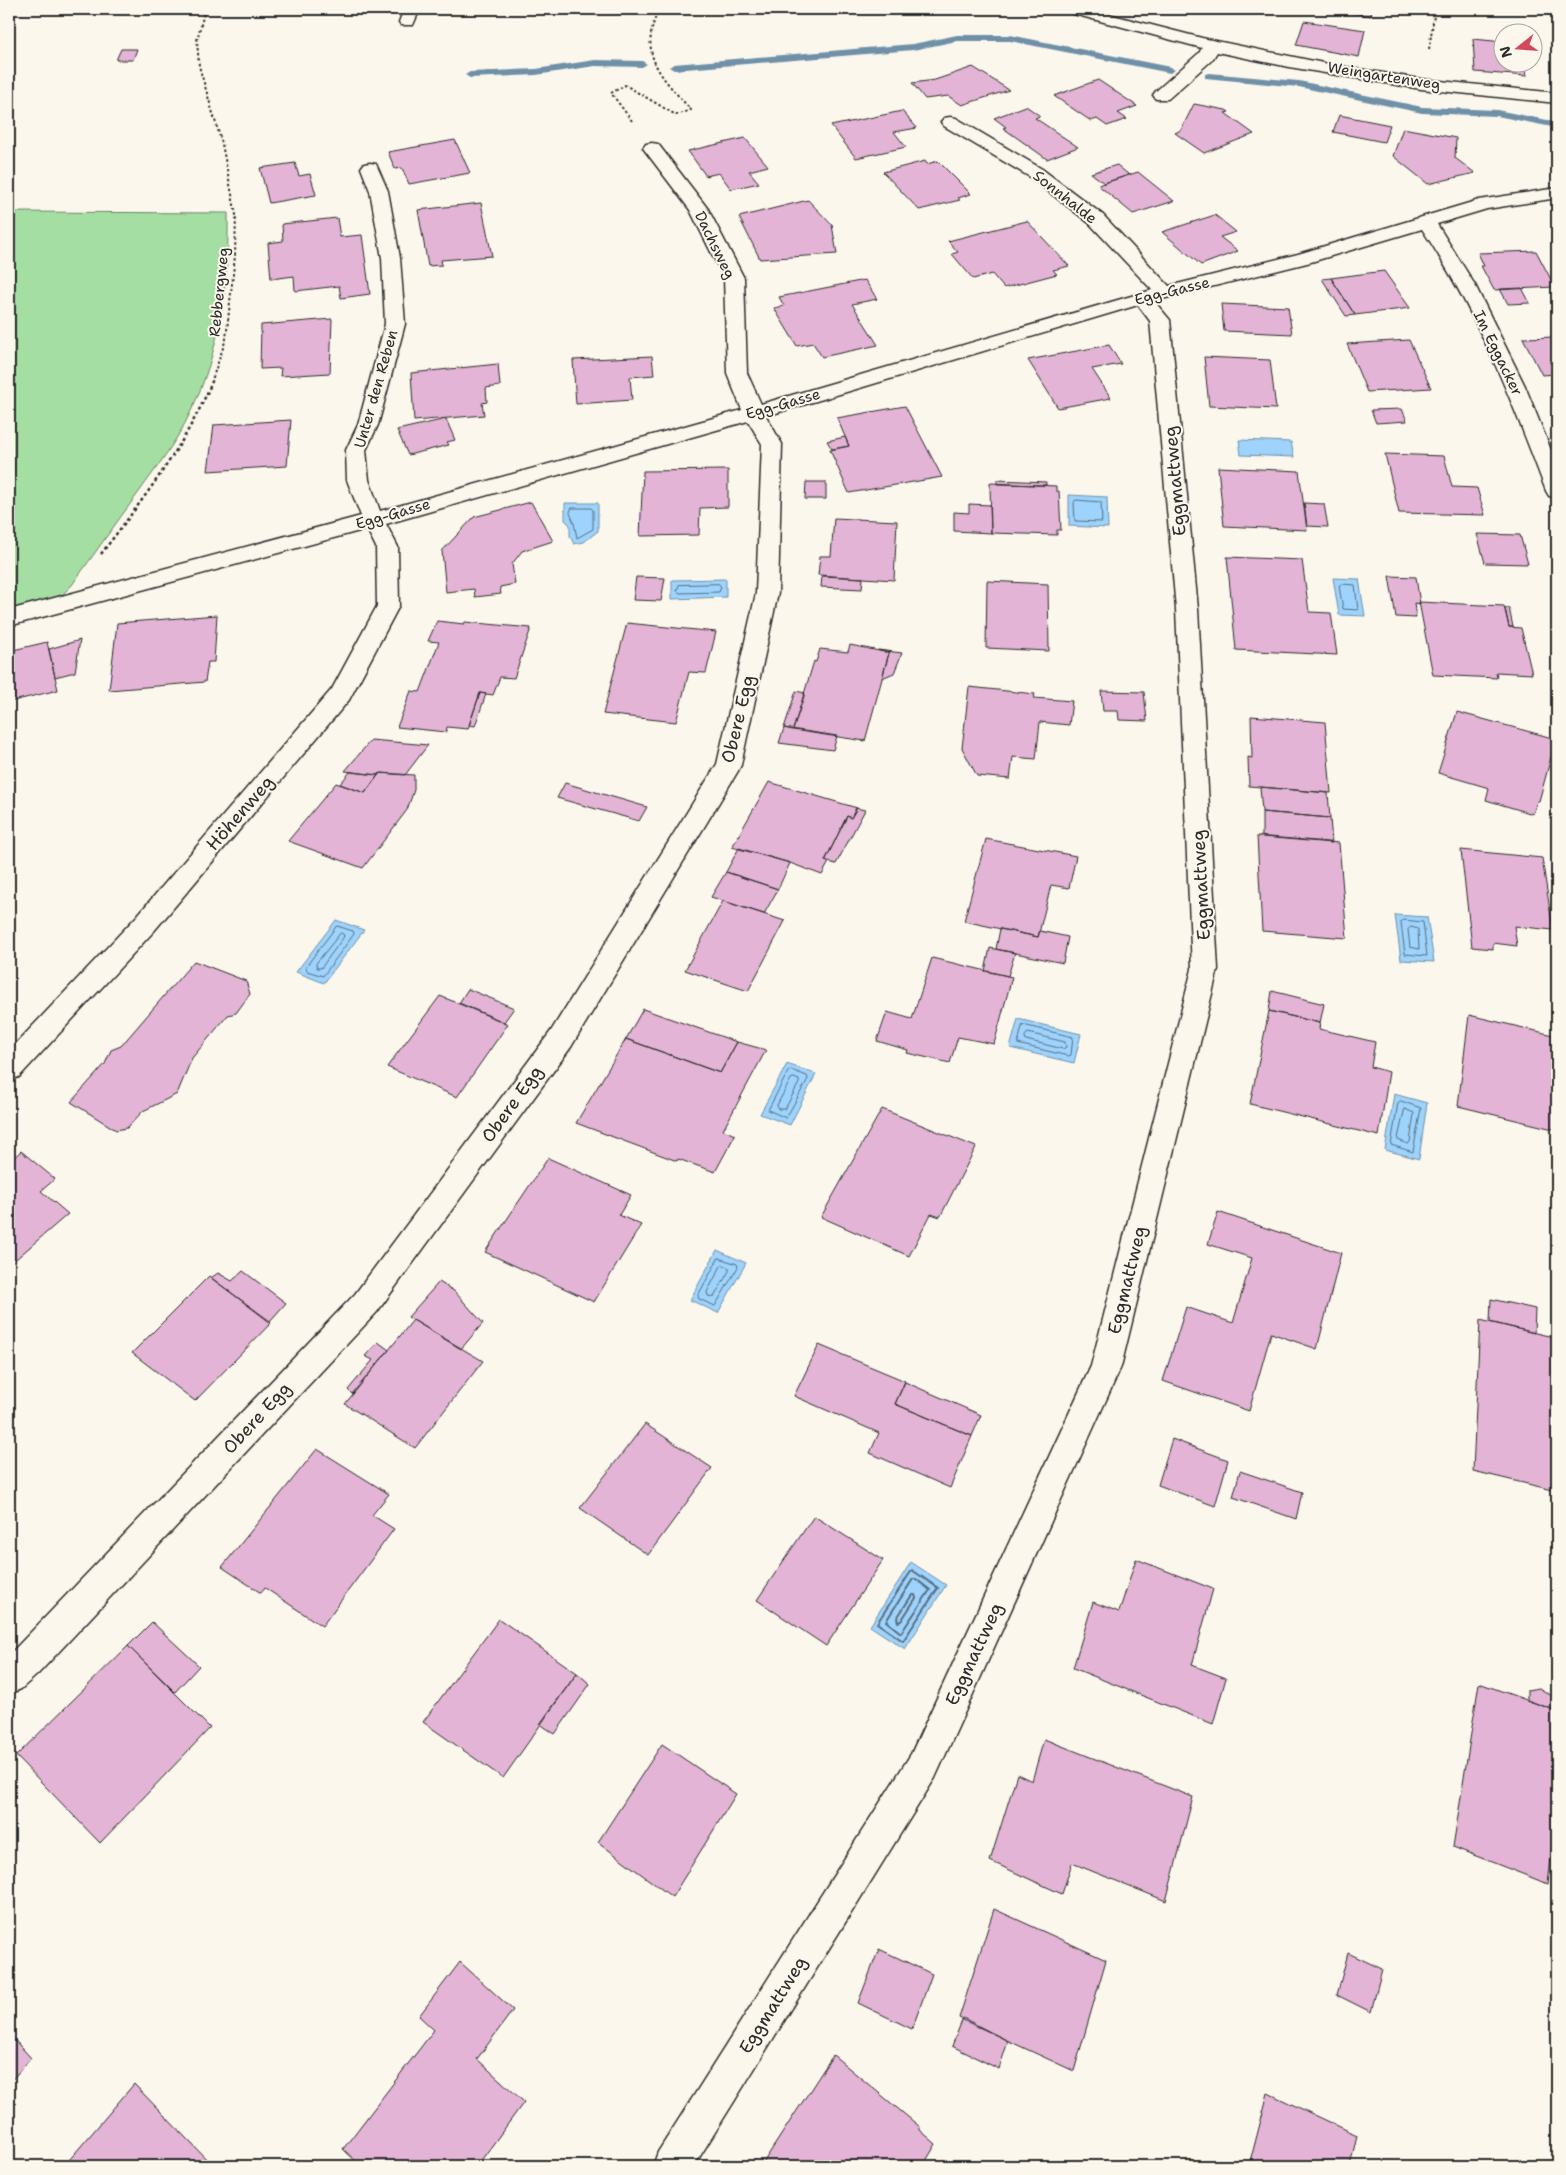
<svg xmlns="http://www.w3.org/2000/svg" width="1566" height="2175" font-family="'Shantell Sans',sans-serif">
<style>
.green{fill:#a5dea2;stroke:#688466}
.water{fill:#9dd3fc;stroke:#6f90a8}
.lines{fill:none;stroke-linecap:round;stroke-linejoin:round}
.shore-far1{stroke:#596e7f;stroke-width:1}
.shore{stroke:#596e7f;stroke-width:2}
.stream{fill:#6f90a8;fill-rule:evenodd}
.building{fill:#e3b4d5;stroke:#2b2b2b}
.minor-casing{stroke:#2b2b2b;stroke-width:3}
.path-far1{stroke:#2b2b2b;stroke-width:2;stroke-dasharray:2.5 2.5;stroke-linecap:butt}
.path{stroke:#2b2b2b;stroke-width:2.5;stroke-dasharray:3 3;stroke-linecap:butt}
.minor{fill:#fbf7ec;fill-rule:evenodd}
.labels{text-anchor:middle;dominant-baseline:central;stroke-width:4;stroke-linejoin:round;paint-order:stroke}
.far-street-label{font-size:15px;fill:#2b2b2b;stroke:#fbf7ec}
.street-label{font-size:18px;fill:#2b2b2b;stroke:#fbf7ec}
</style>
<rect width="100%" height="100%" fill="#fbf7ec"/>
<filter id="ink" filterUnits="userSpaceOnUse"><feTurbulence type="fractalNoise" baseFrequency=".02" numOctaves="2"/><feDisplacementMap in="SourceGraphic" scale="10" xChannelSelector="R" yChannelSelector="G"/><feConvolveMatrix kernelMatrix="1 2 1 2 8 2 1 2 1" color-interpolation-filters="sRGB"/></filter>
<g filter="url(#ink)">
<!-- green -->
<path class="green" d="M9,212L228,213C229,282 221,350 190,413C177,441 157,467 139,492C116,523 94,554 72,585L57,600L9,615Z"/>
<!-- water -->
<path class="water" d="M1239,440L1291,442L1294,457L1241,455Z
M1069,495L1107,497L1108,528L1069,526Z
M565,503H598V531L584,542L574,544L570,536V525L565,520Z
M1333,578L1359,579L1365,616L1339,615Z
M726,579V597L672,599V580Z
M1395,915L1427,917L1434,962L1401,960Z
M336,920L364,930L324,983L296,972Z
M1018,1019L1081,1034L1074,1063L1010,1048Z
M787,1064L816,1074L790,1125L760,1114Z
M1394,1094L1427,1103L1419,1159L1385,1150Z
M717,1250L746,1263L718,1313L690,1300Z
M911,1562L946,1585L905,1649L870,1626Z"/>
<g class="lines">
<!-- shore-far1 -->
<path class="shore-far1" d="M1076,500L1101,502L1102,522L1075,521L1074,503Z
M572,508H591L593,510V529L577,538L574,523L570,513Z
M719,584L721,587L719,592L680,593L677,591L679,585Z
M1342,584L1355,585L1358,610L1343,609L1339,586Z
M1403,920L1423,922L1427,956L1405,954L1401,923Z
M337,926L353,931L354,934L323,976L307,971L306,967Z
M1411,927L1418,929L1419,949L1410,947L1408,930Z
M341,933L344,935L343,938L321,968H317L316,964Z
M1023,1025L1073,1037L1071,1055L1068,1056L1018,1044Z
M1028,1033L1065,1042L1066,1047L1063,1049L1026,1040L1025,1037Z
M791,1070L807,1076L808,1079L786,1118L768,1110L788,1072Z
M794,1078L799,1080V1083L785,1109H778L777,1105L791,1079Z
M1401,1101L1421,1108L1413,1152L1391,1145L1398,1103Z
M1405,1109L1414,1113L1410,1142L1408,1144L1398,1140Z
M719,1258L737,1264L738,1267L715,1306L699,1299L698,1296Z
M724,1265L729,1268V1271L714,1297L708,1296L707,1292L721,1266Z"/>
<!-- shore -->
<path class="shore" d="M912,1570L938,1588L903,1641L877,1623Z
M913,1579H916L930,1590L901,1633L886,1621Z
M912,1595H915L916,1598L901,1621L898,1622L897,1618Z"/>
<!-- stream -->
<path class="stream" d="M957,35H1010L1170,67L1175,70L1170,73L1010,41H957L913,50L674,70L669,67L674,64L913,44Z
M595,60L642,61L647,64L642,67L595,66L536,75L470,78L465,75L470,72L536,69Z
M1209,73L1299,81L1422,107L1497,110L1557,122V128L1497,116L1422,113L1299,87L1205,78V74Z"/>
</g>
<!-- building -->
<path class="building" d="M295,9H313L311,13L294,12Z
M1337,9H1372L1371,16L1336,11Z
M1304,21L1365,30L1359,57L1296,45Z
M1473,39L1504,42V62H1525L1527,76L1475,72Z
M121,49H137L133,60H116Z
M973,67L1009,90L962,105L948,96L925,99L912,83L935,80Z
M1098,80L1137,106L1118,113L1127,119L1107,126L1097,119L1091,121L1054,96Z
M1194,104L1226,110L1229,112L1225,113L1254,134L1204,153L1175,133L1181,130Z
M1026,106L1040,116L1035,118L1078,147L1047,159L1003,128L1006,127L994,118Z
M902,111L917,128L894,132L906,147L856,158L831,126Z
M1339,115L1390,125L1384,142L1333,132Z
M1403,128L1456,138L1455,158L1475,173L1428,184L1393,156Z
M745,138L768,166L749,171L759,183L731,189L719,173L706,176L688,151Z
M455,140L470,173L409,184L402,168L395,169L388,152Z
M925,161L927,164L938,161L971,194L958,198L960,200L919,210L883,172Z
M295,163L299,176L310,174L316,195L269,203L260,168Z
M1117,165L1129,175L1104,183L1091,173Z
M1138,172L1174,201L1133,214L1098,185Z
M808,200L832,225L837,254L760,259L739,217Z
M481,203L492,256L441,260L442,265L428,266L418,210Z
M1215,215L1236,232L1220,237L1238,251L1201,265L1162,232Z
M337,218L340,237L362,235L370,294L341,298L339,286L295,291L294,276L271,279L268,243L283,241L282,224Z
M1027,221L1069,266L1053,270L1057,274L1004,288L992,274L973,279L952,254L958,252L948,241Z
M1536,251L1555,287L1494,290L1481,266H1484L1478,253Z
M1384,271L1410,308L1355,315L1331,278Z
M1331,278L1355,315L1346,316L1322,279Z
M865,280L877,299L852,304L878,345L822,357L813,343L797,346L774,308L784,306L779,297Z
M1522,288L1530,303L1508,304L1500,289Z
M1221,304L1288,307L1292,334L1224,331Z
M332,319L330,373L280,376L281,368L260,369L261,325Z
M1557,337V374L1542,375L1523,338Z
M1409,340L1431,388L1367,392L1347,344Z
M1109,345L1121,364L1092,369L1111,398L1058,408L1028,360Z
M652,356L654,375L630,377L632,400L576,404L573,360Z
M1204,357L1270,360L1276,409L1209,406Z
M498,364L500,386L486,388L487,402L482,403L484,415L414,421L411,373Z
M905,406L942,477L849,493L830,450L849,446L837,418Z
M1402,409L1407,421L1376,423L1371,410Z
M446,419L455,440L447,442L449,445L408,455L397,430Z
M291,420L287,466L208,471L214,425Z
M845,437L849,446L832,449L827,441Z
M1385,454L1444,456L1452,487L1477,488L1485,515L1399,513Z
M1218,467L1299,471L1307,530L1224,526Z
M728,470V507L700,508L699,535L640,536L643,471Z
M997,480L1046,482V485L997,484Z
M806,482H826V499H805Z
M990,483L1056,486V491H1059L1061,530H1057V535L991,533Z
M531,502L553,541L522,551L512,564L515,584L500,587L501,594L475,597L474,589L446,592L442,551L474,517Z
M1304,503L1324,504L1328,527L1307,526Z
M969,504L990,505L991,533L954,531V512L969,513Z
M834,518L897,521L894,580L818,575L820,556H831Z
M1477,534L1520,535L1528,564L1485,563Z
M1227,557L1302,560L1309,612L1331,613L1337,655L1236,650Z
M822,576L863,578L862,589L821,587Z
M1389,576L1416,577L1420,604L1414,603L1416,618L1396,617Z
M636,577L665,578L661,601L633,600Z
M987,581L1048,584L1049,651L986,648Z
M1419,602L1504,606L1509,627L1521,628L1532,674L1496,672L1497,678L1433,675Z
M1505,608H1509L1513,627H1509Z
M217,615L214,662H208L205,682L109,690L117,623Z
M437,621L464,624L465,622L531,628L514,678L500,677L493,695L480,693L468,729L447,727L446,732L397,727L411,691L420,692L439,642L428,641Z
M627,623L716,632L706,673L689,672L676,722L603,714Z
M80,640L75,672L55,677L49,649Z
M47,642L58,690L9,702V651Z
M850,645L889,653L865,741L793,730L814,661L816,662L820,649L848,652Z
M878,650L902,653L894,673L882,678L889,653Z
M969,687L1035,694L1034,698L1072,701L1069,725L1040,722L1036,759L1013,757L1010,779L977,776L962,748Z
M796,691L805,693L793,730L784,728Z
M1101,691L1144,692L1147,721L1119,720L1118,711H1103Z
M480,693L486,694L475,726L469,725Z
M1457,712L1556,739L1539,801H1537L1533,814L1486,800L1489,788L1438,773Z
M1251,716L1325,722L1331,793L1249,786L1248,757L1252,758Z
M784,728L837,736L833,750L779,743Z
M371,740L428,745L405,775L380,773L378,775L345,771Z
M350,772L378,775L365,793L340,784Z
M380,773L414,775V790L407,810L363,868L288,841L336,783L365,793Z
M769,782L857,808L851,818L847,816L825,861L829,862L822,875L790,863L732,847Z
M565,783L647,807L639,821L557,798Z
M1260,787L1328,793L1330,818L1262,812Z
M856,808L865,810L836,864L825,861L847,816L851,818Z
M1262,812L1330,818L1332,843L1262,837Z
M1257,836L1339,843L1347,938L1262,931Z
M986,839L1076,856L1069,888L1051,885L1038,937L964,921Z
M739,848L790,863L778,889L726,872Z
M1461,850L1542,858L1553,930L1514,926L1517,946L1493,943V949L1472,947Z
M726,872L778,889L764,914L711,897Z
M723,901L785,921L748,991L685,970Z
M1000,929L1038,937L1040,931L1068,937L1063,963L996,949Z
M990,948L1015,953L1008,976L985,971Z
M932,958L1012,977L994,1044L958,1037L950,1063L907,1053L908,1050L877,1041L887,1012L912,1019Z
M194,961L246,981L250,994L236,1013L228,1015L192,1058L177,1094L143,1111L127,1128L116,1130L71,1102L105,1064L111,1050L121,1046Z
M468,989L514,1008L504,1022L459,1003Z
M1272,991L1324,1004L1320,1023L1269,1011Z
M440,996L508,1024L457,1097L387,1067Z
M643,1009L737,1042L720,1073L626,1039Z
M1269,1011L1320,1023L1319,1029L1375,1042L1371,1067L1389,1072L1379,1136L1250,1104Z
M1469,1015L1557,1036V1130L1458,1106Z
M626,1039L720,1073L737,1042L766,1050L723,1130L735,1135L715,1172L678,1159L677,1161L576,1123Z
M882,1109L976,1147L940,1217L931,1214L909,1256L821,1217Z
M21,1151L55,1179L41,1191L68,1214L9,1265V1162Z
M548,1158L631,1195L619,1215L641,1225L594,1302L485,1252Z
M1218,1212L1341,1253L1317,1349L1271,1333L1249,1411L1163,1381L1186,1307L1233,1323L1252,1258L1208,1244Z
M243,1271L286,1303L270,1321L211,1278L218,1273L232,1281Z
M209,1276L271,1323L195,1401L132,1353Z
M439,1282L454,1291L483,1323L461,1349L408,1317Z
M1491,1299L1535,1309L1534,1333L1490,1322Z
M413,1320L483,1361L415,1448L345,1404Z
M1480,1320L1557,1338V1491L1473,1471Z
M378,1342L389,1350L352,1394L348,1390L373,1360L365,1356Z
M819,1345L905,1381L895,1404L972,1436L950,1488L870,1453L879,1433L794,1396Z
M905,1382L981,1415L972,1436L895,1404Z
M645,1424L712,1468L648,1555L580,1508Z
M1172,1439L1228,1460L1215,1506L1158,1485Z
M317,1449L389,1494L372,1515L394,1529L322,1626L265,1588L261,1593L222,1567Z
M1240,1471L1302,1492L1296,1519L1233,1497Z
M814,1516L883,1560L826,1646L757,1600Z
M1136,1559L1213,1589L1192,1665L1226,1678L1213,1724L1073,1668L1093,1602L1119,1612Z
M499,1619L577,1673L503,1778L423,1722Z
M152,1622L199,1666L175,1692L128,1646Z
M128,1646L210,1728L100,1843L16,1756Z
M577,1673L590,1684L555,1734L540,1724Z
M1479,1683L1557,1711V1807L1548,1884L1453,1847Z
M1539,1688L1557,1699V1711L1527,1700V1690Z
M1044,1739L1193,1797L1166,1901L1072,1863L1062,1894L990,1861L1017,1774L1032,1781Z
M662,1744L736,1794L672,1897L598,1842Z
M994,1909L1106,1960L1074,2071L959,2018Z
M879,1949L932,1974L912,2029L858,2003Z
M1348,1953L1382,1969L1371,2012L1337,1995Z
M460,1962L513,2010L477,2059L524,2102L477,2166H361L343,2149L434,2030L419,2016Z
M963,2018L1008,2041L999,2069L952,2046Z
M9,2034L31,2058L9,2083Z
M833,2055L920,2127V2130L936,2144L923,2166H761Z
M134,2084L213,2166H64Z
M1268,2093L1357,2135L1350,2166H1249Z"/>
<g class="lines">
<defs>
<path id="minor" d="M404,9H420L413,25H401L399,22Z
M1064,9H1089L1202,38L1333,65L1421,79L1557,93V103L1421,89L1289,67L1217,52L1212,60L1168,99H1156L1153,95L1156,91L1199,53L1202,48L1066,12Z
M950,117L956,118L1042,169L1103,215L1169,286L1298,254L1479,200L1557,188V198L1487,209L1437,224L1475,285L1525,386L1557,465V498L1549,496L1546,491C1512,400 1476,310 1422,229L1311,262L1154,301L1170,320L1198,609L1218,969L1121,1367L935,1778L694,2166H653L658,2152L911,1754L1091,1366L1192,969L1176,609L1150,321L1138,305L766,416L782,444L778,593L741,765L738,771L571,1047L377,1312L38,1674L21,1689L9,1694V1655L355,1294L551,1031L717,764L756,593L762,444L748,421L386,524L398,547L399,606L349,700L154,931L19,1077L9,1080V1051L136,917L332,689L377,606L376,547L367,529L9,626V610L361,516L347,480L346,450L358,425L385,324L382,258L370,191L361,168L364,164L370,163L376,164L388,191L400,258L405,324L378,425L366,450L369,480L380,511L742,410L727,373L724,278L690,210L643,148L646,144L652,143L658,144L708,209L744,278L747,373L761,404L1152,290L1089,223L1030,177L944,126L941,122L944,118Z"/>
</defs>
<!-- minor casing -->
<use href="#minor" class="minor-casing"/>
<!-- path-far1 -->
<path class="path-far1" d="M205,9L197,40L199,66L222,144L236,215L235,256L226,339L212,380
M1429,49L1435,9
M632,121L611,93L625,85L676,115L691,110C661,76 637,56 659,9"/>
<!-- path -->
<path class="path" d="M101,554C143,499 187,444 213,379"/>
<!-- minor -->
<use href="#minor" class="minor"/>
</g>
</g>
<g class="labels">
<!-- far-street labels -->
<g class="far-street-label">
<text transform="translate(1384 76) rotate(9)">Weingartenweg</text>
<text transform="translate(1065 197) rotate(38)">Sonnhalde</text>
<text transform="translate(715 245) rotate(64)">Dachsweg</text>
<text transform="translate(1172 291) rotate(-14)">Egg-Gasse</text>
<text transform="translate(219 292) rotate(-84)">Rebbergweg</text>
<text transform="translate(1498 353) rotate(64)">Im Eggacker</text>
<text transform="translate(376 389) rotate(-74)">Unter den Reben</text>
<text transform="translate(783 404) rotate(-16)">Egg-Gasse</text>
<text transform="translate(393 514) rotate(-16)">Egg-Gasse</text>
</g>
<!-- street labels -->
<g class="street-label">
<text transform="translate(1175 481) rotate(-95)">Eggmattweg</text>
<text transform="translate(738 719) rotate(-76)">Obere Egg</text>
<text transform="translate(240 813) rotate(-49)">Höhenweg</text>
<text transform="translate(1201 885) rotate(-93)">Eggmattweg</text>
<text transform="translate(512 1104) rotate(-54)">Obere Egg</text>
<text transform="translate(1127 1280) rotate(-76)">Eggmattweg</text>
<text transform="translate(257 1418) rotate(-47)">Obere Egg</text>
<text transform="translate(974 1654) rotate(-65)">Eggmattweg</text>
<text transform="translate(773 2005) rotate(-58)">Eggmattweg</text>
</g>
</g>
<!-- margin -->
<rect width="1566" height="2175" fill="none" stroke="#fbf7ec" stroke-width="30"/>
<rect x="15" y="15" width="1536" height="2145" fill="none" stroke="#2b2b2b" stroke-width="2" filter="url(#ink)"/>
<!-- north arrow -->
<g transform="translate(1518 48) rotate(253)"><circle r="24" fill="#fbf7ec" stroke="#a8a59f"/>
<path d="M0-4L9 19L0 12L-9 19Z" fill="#d1495b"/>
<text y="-8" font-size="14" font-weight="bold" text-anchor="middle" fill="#2b2b2b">N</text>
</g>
</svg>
